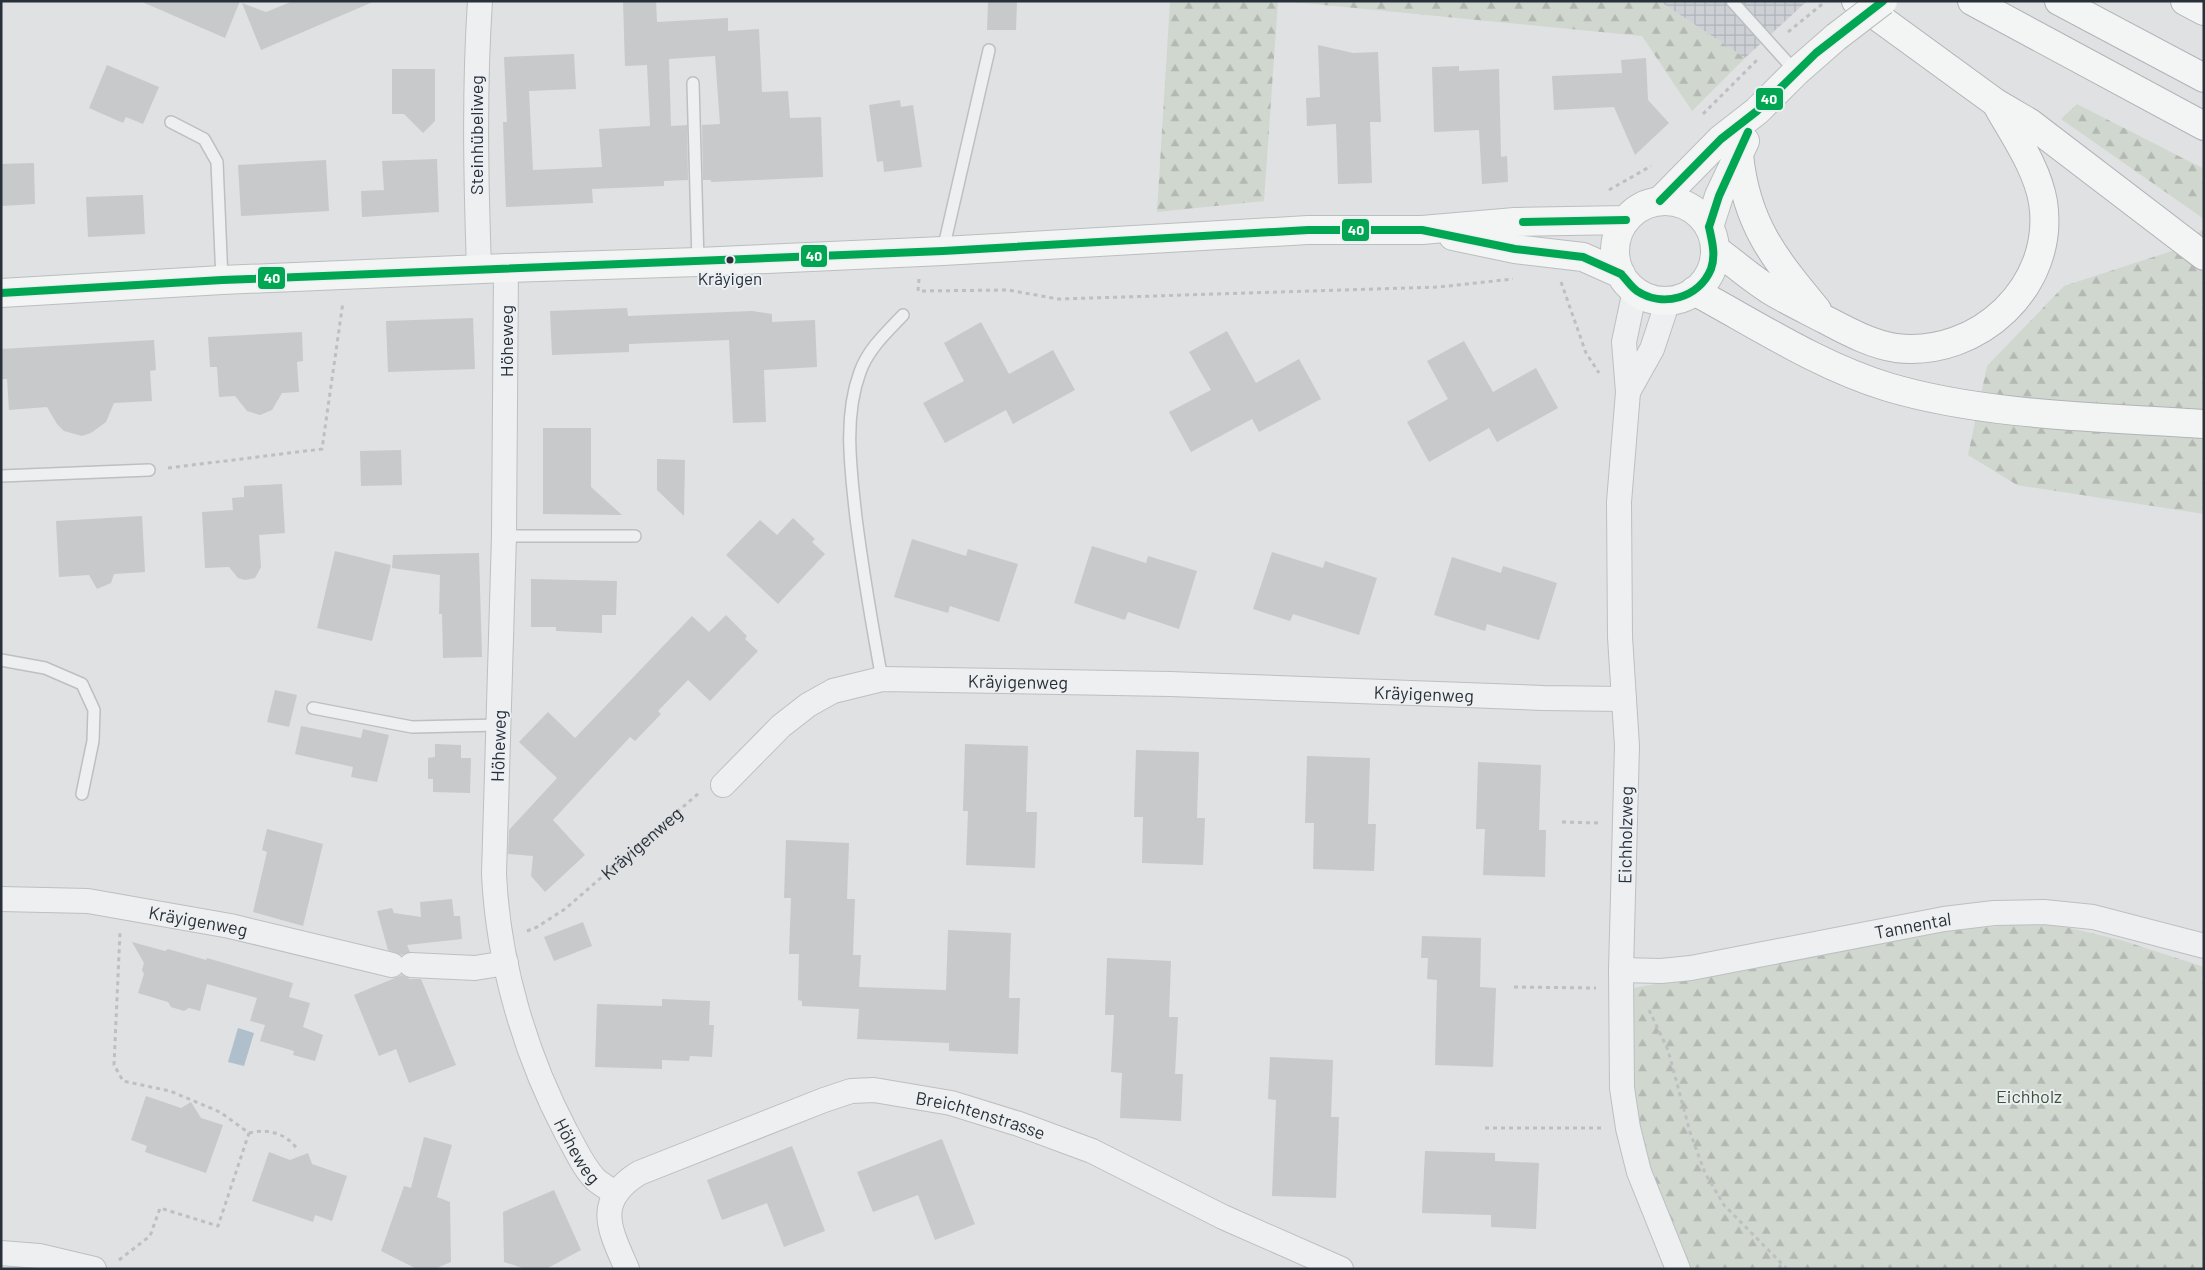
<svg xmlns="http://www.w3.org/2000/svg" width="2205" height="1270" font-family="Barlow,sans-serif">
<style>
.industrial{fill:url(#industrial-grid)}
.forest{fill:url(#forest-firs)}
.water{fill:#afbfcc}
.building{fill:#c7c9cb}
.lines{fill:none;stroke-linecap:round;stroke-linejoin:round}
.lane-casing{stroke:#bdbfc1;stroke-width:14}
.street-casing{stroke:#bdbfc1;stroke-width:26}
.primary-casing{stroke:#bbbec0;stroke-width:30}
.highway-casing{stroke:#b1b4b8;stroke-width:30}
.path{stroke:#bdc0c2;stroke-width:3;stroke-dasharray:4 4;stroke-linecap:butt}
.lane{stroke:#eeeff0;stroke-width:11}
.street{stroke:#eeeff0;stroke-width:24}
.primary{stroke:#f3f4f4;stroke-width:28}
.highway{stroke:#f3f4f4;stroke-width:28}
.primary-bridge-casing{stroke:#bbbec0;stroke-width:30;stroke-linecap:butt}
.primary-bridge{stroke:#f3f4f4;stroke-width:28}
.bus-1-casing{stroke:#eceff3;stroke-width:11}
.bus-1{stroke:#00a651;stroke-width:8}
.bus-dot{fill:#28303a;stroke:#eceff3;stroke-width:2}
.labels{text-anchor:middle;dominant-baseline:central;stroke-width:4;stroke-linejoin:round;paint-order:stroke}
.bus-label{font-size:17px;fill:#28303a;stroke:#eceff3}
.street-label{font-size:18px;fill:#28303a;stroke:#eceff3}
.park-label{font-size:18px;fill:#3e5437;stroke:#eceff3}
.line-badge{stroke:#eceff3;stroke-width:2}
.badge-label{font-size:14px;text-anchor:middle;font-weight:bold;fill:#fff}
</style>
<defs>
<pattern id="industrial-grid" width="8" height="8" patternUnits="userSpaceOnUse" patternTransform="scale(1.25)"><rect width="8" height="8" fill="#cdd1d6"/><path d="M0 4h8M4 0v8" fill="none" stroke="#b0b4b8"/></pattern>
<pattern id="forest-firs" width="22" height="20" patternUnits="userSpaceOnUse" patternTransform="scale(1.25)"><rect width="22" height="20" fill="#d0d7cf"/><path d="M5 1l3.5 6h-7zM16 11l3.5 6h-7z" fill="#b3b9b2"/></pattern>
</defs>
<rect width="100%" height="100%" fill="#dfe1e3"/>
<!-- industrial -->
<path class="industrial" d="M1659,1H1807L1745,58Z"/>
<!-- forest -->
<path class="forest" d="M1170,1H1278L1264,201L1157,212Z
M1283,1H1659L1745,58L1692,111L1642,36Z
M2077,104L2204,169V219L2061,119Z
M2204,228V514L2017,485L1968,455L1987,366L2064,286L2181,248Z
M2044,922L2121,940L2204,967V1269H1684L1630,1120L1628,989L1943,931Z"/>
<!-- water -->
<path class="water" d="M238,1028L254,1033L244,1066L228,1062Z"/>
<!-- building -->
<path class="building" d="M140,1H240L225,38Z
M293,1H375L261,50L242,3L266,12Z
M623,1H656L657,22L728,18V31L759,29L762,92L788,91L790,118L821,117L823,177L711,182V180H703L702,125L720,124L715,56L669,59L671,126L687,125L688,180L664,181V186L592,189L593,203L506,207L503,122H507L504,57L574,54L576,89L529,91L533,170L602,167L599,129L650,126L647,65L625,66Z
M988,1H1017L1016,30H987Z
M1318,45L1353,53L1378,52L1381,122H1370L1372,183L1338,184L1336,124L1307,126L1306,98L1320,97Z
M1646,58L1648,100L1669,123L1635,155L1614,107L1554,110L1552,76L1622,73L1621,60Z
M107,65L159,87L143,124L126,117L123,123L89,108Z
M1459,66V71L1499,69L1501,157L1507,156L1508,182L1482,184L1479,130L1434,132L1432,67Z
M392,69H435V121L423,133L404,114H392Z
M900,100L901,107L913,105L922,167L884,172L883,161L877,162L869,105Z
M437,159L439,212L362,217L361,191L384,190L382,161Z
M326,160L329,211L241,216L238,165Z
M34,163L35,204L1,206V164Z
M143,195L145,234L88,237L86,197Z
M627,308L628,316L752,311L772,314V322L815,320L817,367L764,370L766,422L733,423L729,340L629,344V352L552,355L550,311Z
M473,318L475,369L388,372L386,321Z
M981,322L1009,374L1053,350L1075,390L1013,424L1006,410L945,443L923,403L964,381L944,343Z
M1227,331L1256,383L1299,359L1321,399L1259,432L1252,419L1191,452L1169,412L1211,390L1189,352Z
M302,332L303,361L297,362L299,392L282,393L272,410L260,415L247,411L235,396L219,397L217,367H210L208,337Z
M154,340L156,370L150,371L152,401L114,403L106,422L91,433L82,436L64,431L57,424L47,407L9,410L7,379H1V349Z
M1464,341L1493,392L1536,368L1558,408L1497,442L1489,428L1429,462L1407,422L1448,399L1427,361Z
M543,428H591V487L622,515L543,514Z
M401,450L402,485L361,486L360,451Z
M657,459L685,460L684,516L657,490Z
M282,484L285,533L259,535L261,567L255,578L245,580L238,578L229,567L205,568L202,512L233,510L232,498L244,497V486Z
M142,516L145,572L114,574L111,583L97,589L89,575L59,577L56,521Z
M793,518L815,539L812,542L825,554L778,604L726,555L760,520L777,535Z
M912,539L966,556L968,549L1018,564L999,622L950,606L948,613L894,597Z
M1092,546L1146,563L1148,556L1197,571L1179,629L1128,612L1125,620L1074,603Z
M335,551L391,565L372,641L317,628Z
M1272,552L1323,568L1325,561L1377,578L1359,635L1293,614L1290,621L1253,609Z
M479,553L482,657L443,658L442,614H439L440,575L392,568L393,555Z
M1452,557L1501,573L1503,566L1557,583L1539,640L1487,624L1485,631L1434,615Z
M531,579L617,581L616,615H602V633L556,631V627H531Z
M726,615L747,636L745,639L758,651L710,701L688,680L658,711L661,714L635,741L630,737L553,820L585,855L545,892L531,876L533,856L508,854L509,830L557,778L519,742L548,712L575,738L692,616L709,632Z
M275,690L297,695L289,727L267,722Z
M301,726L361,738L363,729L389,735L377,782L351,777L353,767L295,754Z
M435,744L461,745V758H471L470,793L433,792V779H428V758L435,757Z
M965,744L1028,746L1026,812H1037L1035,868L966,865L968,811H963Z
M1136,750L1199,752L1197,818H1205L1203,865L1142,863L1143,817H1134Z
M1307,756L1370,758L1368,824H1376L1374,871L1313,869L1314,823H1305Z
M1478,762L1541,765L1539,830H1546L1545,877L1483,875L1485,829H1476Z
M267,829L323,844L303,926L253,912L267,852L262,850Z
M786,840L849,843L847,899H855L853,955H861L859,987L946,990L948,930L1011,933L1009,998H1020L1018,1054L949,1051V1043L857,1039L859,1009L802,1006V1001L798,1000L799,954H789L791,898H784Z
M452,899L454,916H460L462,939L407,945L410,952L402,955L388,950L377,911L392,908L394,913L421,917L420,902Z
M583,922L592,946L554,961L544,937Z
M1422,936L1481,938L1480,987L1496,988L1493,1067L1435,1065L1437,980L1427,979L1428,958H1421Z
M132,942L165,951L168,949L206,960L207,958L293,983L289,997L310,1003L303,1027L323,1035L315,1061L293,1055L294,1051L260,1041L265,1025L250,1021L257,998L207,984L200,1011L189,1008L184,1011L171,1007L168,1002L138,993L144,974L142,970L144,963Z
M1107,958L1171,961L1169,1017H1178L1175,1074H1183L1181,1121L1120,1118L1122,1073L1111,1072L1114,1015H1105Z
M402,975L410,979H421L456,1065L409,1083L396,1049L379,1056L354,995Z
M662,999L710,1001L709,1025H714L712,1057L690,1056L689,1061L662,1060V1069L595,1067L597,1004L662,1006Z
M1270,1057L1333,1060L1331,1117H1339L1336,1198L1272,1196L1276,1100L1268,1099Z
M146,1096L181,1108L191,1102L201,1118L223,1125L206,1173L145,1152L147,1146L131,1140Z
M424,1137L452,1145L437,1197L450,1202L451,1262L434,1269H417L381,1251L404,1186L411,1188Z
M942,1139L975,1224L935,1240L918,1195L873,1212L857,1172Z
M792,1146L825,1231L784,1247L767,1203L722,1220L707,1180Z
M1425,1151L1495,1153V1161L1539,1163L1536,1229L1491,1227V1215L1422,1213Z
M269,1152L290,1160L308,1153L312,1164L347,1176L332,1221L315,1215L313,1222L252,1201Z
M554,1190L581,1250L546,1269H526L504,1262L503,1212Z"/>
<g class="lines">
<defs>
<path id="lane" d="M1732,1L1796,72
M693,83L698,262
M171,122L204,139L217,162L222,280
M943,250L989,50
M1,476L149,470
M504,536H635
M1,660L45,668L82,684L94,710L93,741L82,794
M882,679C872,625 863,572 856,518C851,470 843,418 860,372C868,349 887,332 903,315
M313,708L412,727L499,725"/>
<g id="street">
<path id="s2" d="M506,268L504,536L494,874C498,962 525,1054 566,1132C575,1148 583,1167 596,1180C602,1185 609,1189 615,1193"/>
<path d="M479,269C476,180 474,91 480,1"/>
<path d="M1635,290L1624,342L1628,392L1619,502L1620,637L1627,746L1621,970L1622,1088L1628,1128L1639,1172L1678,1269"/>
<path d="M1628,392L1652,349L1668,301"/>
<path id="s3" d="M723,785L781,726L808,705L833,691L882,679L1170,684L1543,698L1624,699"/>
<path id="s4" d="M1,899L88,901L230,926L392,965"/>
<path d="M411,965L475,968L506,963"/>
<path id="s5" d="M1621,970L1661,971L1691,968L1944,919L1994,913L2044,912L2093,917L2204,946"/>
<path d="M1,1253L39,1256L94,1269"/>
<path id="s6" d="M627,1269C609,1228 594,1201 639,1173L824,1100L851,1091L874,1090L951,1103L1019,1124L1092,1151L1223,1217L1341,1269"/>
</g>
<path id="primary" d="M1660,201L1721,139L1757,111L1796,72L1836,37
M1615 251a50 50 0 1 1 100 0a50 50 0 1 1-100 0Z
M1709,227L1719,196L1745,141
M1453,236L1515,249L1583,257L1621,274
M1,293L222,280L506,268L698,262L943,251L1308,230H1422L1515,222L1626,220"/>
<path id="highway" d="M1856,1L1996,103L2030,123L2204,256
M1972,1L2204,126
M2059,1L2204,78
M2185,1L2204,11
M1739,155C1746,224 1774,258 1817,310
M1715,249C1734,263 1753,280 1773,292C1790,302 1809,311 1826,320C1849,332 1871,344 1896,348C1978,358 2056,286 2043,202C2037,167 2013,134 1996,103
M1694,291C1757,325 1819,366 1888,387C1985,416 2102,417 2204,424"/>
</defs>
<!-- lane casing -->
<use href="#lane" class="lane-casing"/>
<!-- street casing -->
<use href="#street" class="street-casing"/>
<!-- primary casing -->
<use href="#primary" class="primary-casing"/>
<!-- highway casing -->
<use href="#highway" class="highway-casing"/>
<!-- path -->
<g class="path">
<path d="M1788,32L1826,1"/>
<path d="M1703,114L1757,60"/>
<path d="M1609,190L1651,166"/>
<path d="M919,279L918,291L1008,290L1058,299L1439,287L1513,279"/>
<path d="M1561,282L1586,353L1599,373"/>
<path d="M168,468L322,449L343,302"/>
<path d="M1562,822L1599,823"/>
<path id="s1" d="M527,931L537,927L565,909L699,793"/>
<path d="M1514,987L1596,988"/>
<path d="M1649,1010L1668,1050L1690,1132L1705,1173L1724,1205L1787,1269"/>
<path d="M1485,1128H1602"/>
<path d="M249,1133C269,1128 287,1134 298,1150"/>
<path d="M119,1260L150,1236L160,1208L218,1226L249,1133L220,1112L170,1091L123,1081L114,1065L120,932"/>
</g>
<!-- lane -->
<use href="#lane" class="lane"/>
<!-- street -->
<use href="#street" class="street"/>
<!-- primary -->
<use href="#primary" class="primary"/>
<!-- highway -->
<use href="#highway" class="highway"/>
<defs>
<path id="primary-bridge" d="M1836,37L1883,1"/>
</defs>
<!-- primary-bridge casing -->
<use href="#primary-bridge" class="primary-bridge-casing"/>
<!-- primary-bridge -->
<use href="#primary-bridge" class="primary-bridge"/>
<defs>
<path id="bus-1" d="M1660,201L1721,139L1757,111L1816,53L1883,1
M1523,222L1626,220
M1709,227L1719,196L1748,132
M1621,274C1626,279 1631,287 1637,291C1663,308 1699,298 1711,269C1716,255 1712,241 1709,227
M1,293L222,280L943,251L1308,230H1422L1515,249L1583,257L1621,274"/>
</defs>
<!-- bus-1 casing -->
<use href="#bus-1" class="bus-1-casing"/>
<!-- bus-1 -->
<use href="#bus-1" class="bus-1"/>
</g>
<!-- markers -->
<circle class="bus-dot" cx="730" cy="260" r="4.5"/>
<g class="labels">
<!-- bus labels -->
<g class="bus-label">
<text x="730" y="278">Kräyigen</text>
</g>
<!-- street labels -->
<g class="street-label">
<text transform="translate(476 135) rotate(-90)">Steinhübeliweg</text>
<text transform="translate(506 341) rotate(-90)">Höheweg</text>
<text stroke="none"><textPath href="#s3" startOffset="332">Kräyigenweg</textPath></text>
<text stroke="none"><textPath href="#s3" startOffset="738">Kräyigenweg</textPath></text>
<text transform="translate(498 746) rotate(-88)">Höheweg</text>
<text transform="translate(1625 835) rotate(-89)">Eichholzweg</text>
<text stroke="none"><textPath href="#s1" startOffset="145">Kräyigenweg</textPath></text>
<text stroke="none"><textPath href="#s4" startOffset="199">Kräyigenweg</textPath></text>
<text stroke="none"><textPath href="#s5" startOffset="296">Tannental</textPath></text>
<text stroke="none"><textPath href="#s6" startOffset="471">Breichtenstrasse</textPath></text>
<text stroke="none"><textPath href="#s2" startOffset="898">Höheweg</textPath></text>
</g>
<!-- park labels -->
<g class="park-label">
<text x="2029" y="1096">Eichholz</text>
</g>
</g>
<g class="line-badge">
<rect x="1755" y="87" width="29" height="24" rx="5" fill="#00a651"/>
<rect x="1341" y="218" width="29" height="24" rx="5" fill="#00a651"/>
<rect x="800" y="244" width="28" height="24" rx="5" fill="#00a651"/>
<rect x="257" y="266" width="29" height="24" rx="5" fill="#00a651"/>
</g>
<g class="badge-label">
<text x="1769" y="104">40</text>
<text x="1356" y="235">40</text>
<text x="814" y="261">40</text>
<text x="272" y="283">40</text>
</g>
<!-- border -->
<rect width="2205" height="1270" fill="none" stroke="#28303a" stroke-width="5"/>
</svg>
